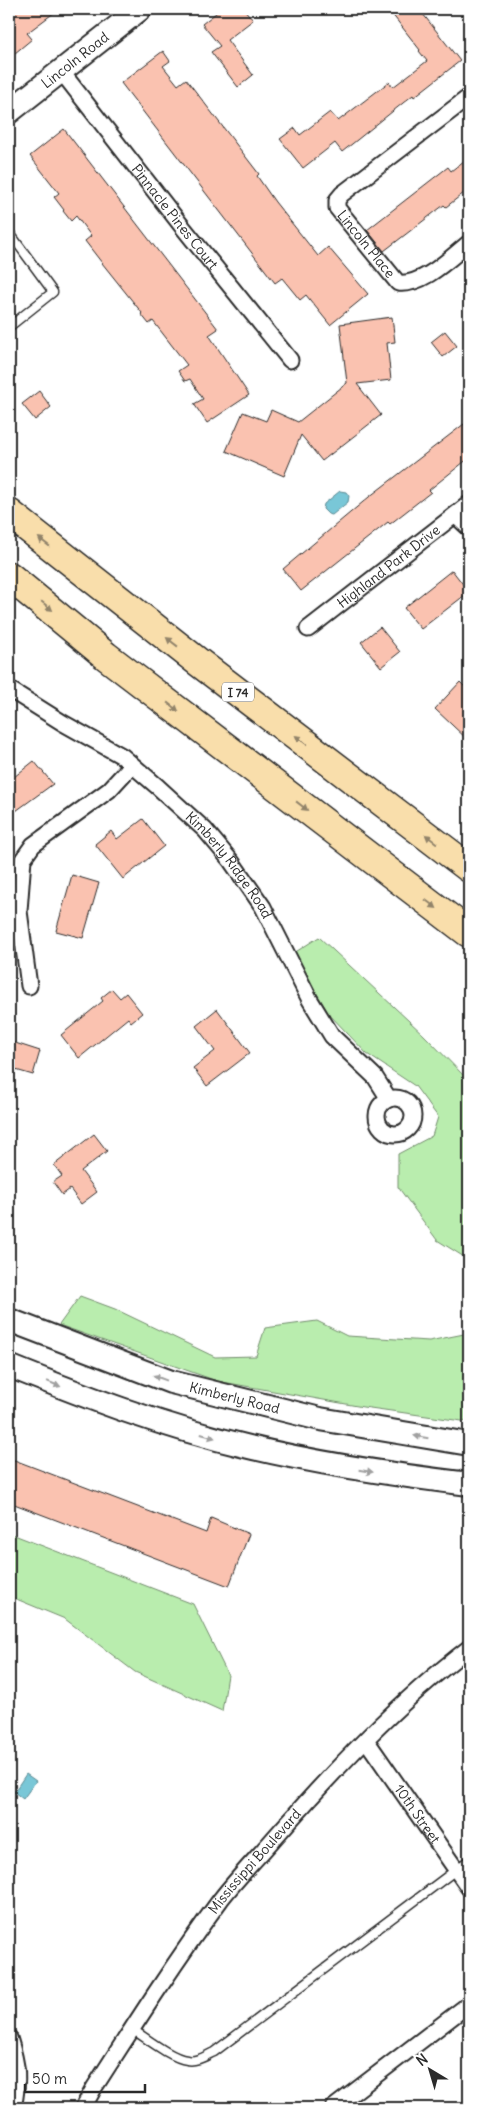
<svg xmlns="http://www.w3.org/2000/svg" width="478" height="2117" font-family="Delius,sans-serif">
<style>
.green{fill:#b9edae;stroke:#728c6c}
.water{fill:#79c7d7;stroke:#5a8992}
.building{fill:#fac2b0;stroke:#2b2b2b}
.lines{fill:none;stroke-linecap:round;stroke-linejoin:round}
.lane-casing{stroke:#2b2b2b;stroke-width:11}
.street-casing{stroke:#2b2b2b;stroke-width:19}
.secondary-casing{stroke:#2b2b2b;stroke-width:26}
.highway-casing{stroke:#2b2b2b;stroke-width:31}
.lane{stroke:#fff;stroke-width:8}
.street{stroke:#fff;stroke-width:15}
.secondary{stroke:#fff;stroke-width:22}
.highway{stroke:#f9deab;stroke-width:28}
.oneway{fill:#92846b}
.oneway2{fill:#a0a0a0}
.labels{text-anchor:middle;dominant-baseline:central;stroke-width:5;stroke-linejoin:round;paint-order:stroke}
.shield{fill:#fff;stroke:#6b6b6b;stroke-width:1}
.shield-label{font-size:12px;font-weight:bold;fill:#2b2b2b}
.street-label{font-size:14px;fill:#2b2b2b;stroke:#fff}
</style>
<rect width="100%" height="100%" fill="#fff"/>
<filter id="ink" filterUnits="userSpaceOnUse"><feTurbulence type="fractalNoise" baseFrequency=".02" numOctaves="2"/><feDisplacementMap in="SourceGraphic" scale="10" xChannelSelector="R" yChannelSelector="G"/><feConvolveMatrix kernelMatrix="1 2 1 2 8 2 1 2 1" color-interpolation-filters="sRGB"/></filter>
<g filter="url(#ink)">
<!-- green -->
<path class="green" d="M319,937L424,1035L469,1081V1260L437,1240L398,1187V1154L432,1136L438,1117L415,1086L367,1054L328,1013L294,953Z
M80,1296L115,1309L215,1357L256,1356L265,1328L317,1321L347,1336L429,1341L469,1333V1422L363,1407L217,1381L59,1325Z
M9,1533L193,1604L228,1675L222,1711L135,1672L65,1619L9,1596Z"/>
<!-- water -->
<path class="water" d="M340,491L346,492L349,496L348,502L332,515L328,514L323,509L324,504Z
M26,1774L36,1781L23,1799L14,1792Z"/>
<!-- building -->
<path class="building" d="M9,9H59L27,33L32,39L9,58Z
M221,9H244L253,20L227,40L253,75L238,87L211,52L220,46L202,24Z
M388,9H419L460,61L414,97L413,95L342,152L335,143L303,168L280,139L295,128L300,135L330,112L338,121L389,82L393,87L427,61L419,51L420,50Z
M163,51L170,61L163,66L178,85L186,79L259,174L257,176L275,202L318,256L328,247L368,294L330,325L306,295L300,300L282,278L275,283L121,83Z
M64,129L218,329L209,335L249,395L207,423L194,404L203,399L190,379L185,381L178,371L187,365L153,321L149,324L141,314L142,313L102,263L85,241L91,236L76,216L71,221L63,211L64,210L54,197L59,193L30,156Z
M469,157V189L446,207L444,205L384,251L367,230L448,167L451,171Z
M392,317L395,342L387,343L391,380L357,384L381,415L322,461L301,435L284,476L226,451L243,412L266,421L271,410L298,422L347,383L340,324Z
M445,331L457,346L443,357L431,342Z
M39,391L51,407L35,420L22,404Z
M464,424L469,431V458L429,490L431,492L390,524L388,522L301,591L283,569L369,497Z
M452,570L469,592L421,629L404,608Z
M380,627L400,652L381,667L361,642Z
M460,682L469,691V741L435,709Z
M34,761L53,784L9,816V781Z
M143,819L164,846L123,879L95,844L111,831L117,839Z
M72,875L99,883L83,938L56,931Z
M112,989L120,998L126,993L142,1013L131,1022L128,1018L79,1058L61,1035L103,1001L101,998Z
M217,1009L250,1053L207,1086L193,1068L215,1051L196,1026Z
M9,1041L40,1051L33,1075L9,1068Z
M94,1134L107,1151L81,1171L97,1192L81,1204L70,1189L62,1195L53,1182L62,1176L54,1165Z
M9,1458L206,1533L211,1518L249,1534L229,1586L9,1502Z"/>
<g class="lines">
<defs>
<path id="lane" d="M9,232L53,292L9,327
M132,2029C146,2038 171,2058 187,2060C197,2062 205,2056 214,2052L469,1860"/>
<g id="street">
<path id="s1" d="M61,71L181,225L290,360"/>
<path id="s2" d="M469,97L342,194L337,200V208L398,283C423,286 450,258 469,243"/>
<path d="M455,515L469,528"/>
<path id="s3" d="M308,629L469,504"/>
<path id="s4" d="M9,689L63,723L122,756L158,787L205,830L231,861L263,907L310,1000L332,1036L375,1077L389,1099"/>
<path d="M29,986L19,911L23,859L33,845L109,790L132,765"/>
<circle cx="395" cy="1116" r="18"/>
<path id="s5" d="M366,1740L469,1888"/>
<path d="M9,2038C18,2066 19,2079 13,2108"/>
<path id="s6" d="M83,2108L94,2088C135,2024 176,1960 221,1899C238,1877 258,1857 276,1836C335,1769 398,1702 469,1648"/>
<path d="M333,2108L469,2004"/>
</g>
<g id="secondary">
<path id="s7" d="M9,112L140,9"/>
<path id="s8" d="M9,1320L171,1382L320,1419L469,1444"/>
<path d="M9,1366C86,1397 164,1427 245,1446C319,1464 394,1475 469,1484"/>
</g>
<path id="highway" d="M9,513L197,661L469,868
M9,576L106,656L469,933"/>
</defs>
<!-- lane casing -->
<use href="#lane" class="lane-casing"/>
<!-- street casing -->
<use href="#street" class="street-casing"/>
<!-- secondary casing -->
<use href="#secondary" class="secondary-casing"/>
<!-- highway casing -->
<use href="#highway" class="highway-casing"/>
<!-- lane -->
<use href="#lane" class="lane"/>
<!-- street -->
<use href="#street" class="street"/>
<!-- secondary -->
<use href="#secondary" class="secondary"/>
<!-- highway -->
<use href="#highway" class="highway"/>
</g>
<!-- one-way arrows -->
<defs><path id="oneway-solid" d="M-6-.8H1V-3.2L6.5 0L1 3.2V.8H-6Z" transform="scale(1.25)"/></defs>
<g class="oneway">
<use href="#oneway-solid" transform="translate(44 542) rotate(-142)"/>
<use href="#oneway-solid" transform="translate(47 606) rotate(39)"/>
<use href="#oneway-solid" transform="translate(172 642) rotate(-142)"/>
<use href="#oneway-solid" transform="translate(173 707) rotate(38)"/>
<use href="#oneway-solid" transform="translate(301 740) rotate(-143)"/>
<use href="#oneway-solid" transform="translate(302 806) rotate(38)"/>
<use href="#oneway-solid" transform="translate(431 839) rotate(-143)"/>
<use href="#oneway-solid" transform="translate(431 904) rotate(37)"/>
</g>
<g class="oneway2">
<use href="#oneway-solid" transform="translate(160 1378) rotate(-159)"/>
<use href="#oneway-solid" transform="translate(54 1384) rotate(22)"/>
<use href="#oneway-solid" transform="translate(208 1436) rotate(16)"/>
<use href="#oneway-solid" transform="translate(421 1437) rotate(-170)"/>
<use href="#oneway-solid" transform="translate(366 1471) rotate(9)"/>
</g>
</g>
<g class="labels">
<!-- shield labels -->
<rect class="shield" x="222" y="682.5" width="32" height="19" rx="4"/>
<g class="shield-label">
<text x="238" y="692">I 74</text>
</g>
<!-- street labels -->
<g class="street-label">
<text stroke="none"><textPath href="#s7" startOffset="84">Lincoln Road</textPath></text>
<text stroke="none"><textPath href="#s1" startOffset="185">Pinnacle Pines Court</textPath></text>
<text stroke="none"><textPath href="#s2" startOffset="222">Lincoln Place</textPath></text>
<text stroke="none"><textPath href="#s3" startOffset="102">Highland Park Drive</textPath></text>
<text stroke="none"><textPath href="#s4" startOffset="285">Kimberly Ridge Road</textPath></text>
<text stroke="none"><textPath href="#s8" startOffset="239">Kimberly Road</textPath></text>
<text stroke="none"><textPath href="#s5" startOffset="90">10th Street</textPath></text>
<text stroke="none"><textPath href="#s6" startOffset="301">Mississippi Boulevard</textPath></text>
</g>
</g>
<!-- margin -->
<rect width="478" height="2117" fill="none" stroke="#fff" stroke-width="30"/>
<rect x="15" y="15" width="448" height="2087" fill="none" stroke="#2b2b2b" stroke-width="2" filter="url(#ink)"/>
<!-- north arrow -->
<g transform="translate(430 2070) rotate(322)" stroke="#ffffff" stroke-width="4" paint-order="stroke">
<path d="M0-4L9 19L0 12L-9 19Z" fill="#2b2b2b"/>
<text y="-8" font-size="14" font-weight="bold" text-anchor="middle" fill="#2b2b2b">N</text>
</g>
<!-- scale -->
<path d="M25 2084v8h120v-8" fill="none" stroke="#2b2b2b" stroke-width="2.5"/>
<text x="32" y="2084" font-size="15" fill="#2b2b2b" stroke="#ffffff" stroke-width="4" paint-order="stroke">50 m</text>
</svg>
